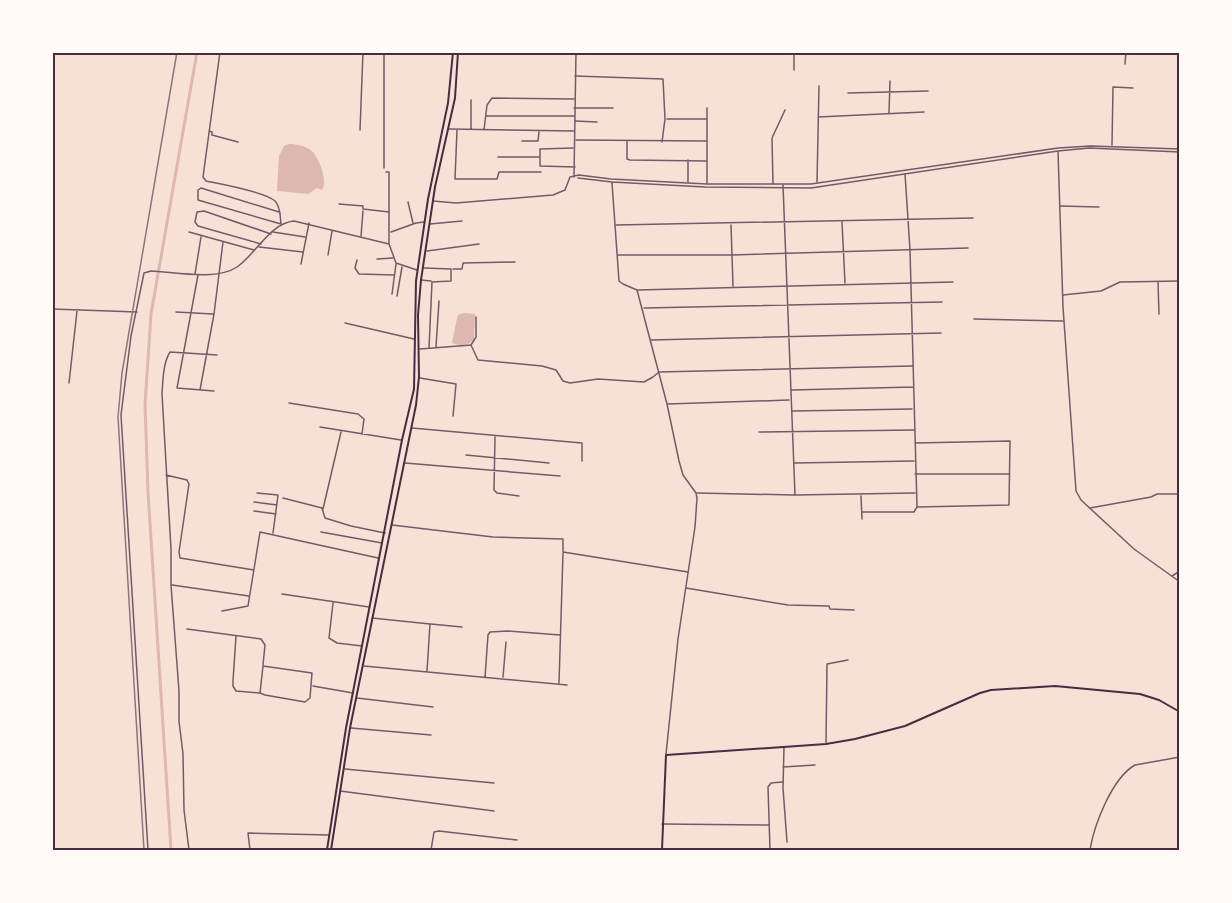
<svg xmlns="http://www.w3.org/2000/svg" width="1232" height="903" font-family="Raleway,sans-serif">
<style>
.water{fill:#dcb8b0}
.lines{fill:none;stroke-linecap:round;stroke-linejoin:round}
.canal{stroke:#dcb8b0;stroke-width:3}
.minor{stroke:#755966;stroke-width:1.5}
.tertiary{stroke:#755966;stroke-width:1.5}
.secondary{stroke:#4a2c40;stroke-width:2}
.primary{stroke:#4a2c40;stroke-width:2}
.rail{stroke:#8f747c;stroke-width:1.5}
.neatline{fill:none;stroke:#4a2c40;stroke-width:2}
</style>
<rect width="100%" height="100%" fill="#f7e1d7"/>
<!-- water -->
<path class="water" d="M289,144C297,144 307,146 313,152C320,161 328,181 322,190L317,188L308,194L277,191L279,156L284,146Z
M464,313L475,314L474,339C469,346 459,346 452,343L457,318L458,315Z"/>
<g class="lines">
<!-- canal -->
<path class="canal" d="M171,850L148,492L145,404L151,314L197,52"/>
<!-- minor -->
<path class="minor" d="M220,52L203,177L206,181C221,184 266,192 275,201C281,207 280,217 281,224L198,200V190L201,188L279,212
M794,52V70
M1125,64L1126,52
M575,76L663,79L665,119L662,142
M848,93L928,91
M574,108H613
M889,113L890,81
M486,116H574
M818,117L924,112
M667,119H707V183
M707,119V108
M575,121L597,122
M449,129L574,131
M471,129V100
M360,130L363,52
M457,130L455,179H497L499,172H541
M484,130L487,105L492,98L574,99
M209,131L212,132V135L238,142
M576,140L707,141
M522,141H538L539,132
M627,141V159L630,160L706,161
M1112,145L1113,87L1133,88
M573,148L540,149V166L575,167
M498,157H539
M688,160V182
M384,168V52
M386,172H389V243
M905,174L910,250L917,507
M817,182L819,86
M773,184L772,138L785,110
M783,185L795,495L915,493
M408,202L413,223
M339,204L363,206V209L389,212
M1060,206L1099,207
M842,222L845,283
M430,224L462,221
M616,225L973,218
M731,225L733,286
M189,232L254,250
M273,232L305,237
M391,232L416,223L424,222
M361,236L363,211
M1180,238V258
M261,244L198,226L195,222L197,212L204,211L271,234
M259,247L303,252
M427,251L479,244
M328,255L332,231
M618,255H732L968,248
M377,259L393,258
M357,260L355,268L359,274L394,275
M301,264L309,223
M424,268L451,269V281L432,282L429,348
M453,269H462L463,263L515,262
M195,274L201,237
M198,275L177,388L214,391
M421,280L431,281
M1158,282L1159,314
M638,290L953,282
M392,294L396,264
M1063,295L1101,291L1120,282L1180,281
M397,296L402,267
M644,308L942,302
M52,309L137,312
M176,312L213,314
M974,319L1063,321
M345,323L414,339
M651,340L941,333
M471,345L478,360L542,366L556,370L563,381L570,383L598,379L644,382L653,377L659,372L912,366
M436,347L439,301
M420,349L471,345L476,337V317
M420,378L456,384L453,416
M69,383L77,311
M200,390L214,314L223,242
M792,390L913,387
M289,403L358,414L364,419L362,434
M668,404L789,400
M792,411L912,409
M320,427L401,440
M412,428L582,443V461
M759,432L914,430
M495,437L494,490L497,493L519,496
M466,455L549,463
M405,463L560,476
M794,463L914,461
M915,474H1009
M166,475L187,480L189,484L179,552L180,558L254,570
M257,493L278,495L273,533
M697,493L794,495
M861,496L862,519
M283,498L322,508L325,518L351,526L385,533
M254,502L277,505
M1090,508L1151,497L1157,494H1180
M323,509L341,432
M254,511L276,514
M862,512H914L917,507L1009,505L1010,441L915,443
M392,525L493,537L563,539V552L688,572
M321,532L382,543
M1172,576L1180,571
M172,585L249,596
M686,588L788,605L829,606L830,609L854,610
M282,594L369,607
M333,603L329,638L337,643L362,646
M222,611L248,606L260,532L378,558
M372,618L430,624L427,671
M431,624L462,627
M187,629L261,639L265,645L263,665
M236,636L233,681V686L236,691L260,693L265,695L305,702L310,698L312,673L263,666L260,693
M364,666L567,685
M485,677L488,635L490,632L508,631L560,635
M503,677L506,642
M559,683L563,553
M313,686L353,693
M357,698L433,707
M351,728L431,735
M826,743L827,664L848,660
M784,747L783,788L787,842
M783,767L815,765
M345,769L494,783
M340,791L494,811
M662,824L769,825
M189,850L184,810L183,754L179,721V691L171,585V549L162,394C163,380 163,363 170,352L217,355
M250,850L248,833L329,835
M431,850L434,832L439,831L517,840
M770,850L768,787L771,783L782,782
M1090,850C1094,825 1112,778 1135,765L1180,757"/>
<!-- tertiary -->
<path class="tertiary" d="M1058,151L1063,307L1076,491L1081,500L1134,549L1180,582
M574,177L576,52
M578,178L612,182L705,187L811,188L1058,151L1089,148L1180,152
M612,183L619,281L623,284L637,290L667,404L679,461L683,475L696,493L697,498L695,527L678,639L666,754
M433,201L456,203L553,195L565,190L570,177L579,175L611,179L707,184H811L1058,148L1090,146L1180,149
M148,850L121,415L131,336L144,273L151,271C175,272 216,281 237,267C256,254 270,223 294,221L389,244L396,263L417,270"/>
<!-- secondary -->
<path class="secondary" d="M662,850L666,755L826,744L855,739L905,726L980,693L991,690L1055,686L1140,694L1159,700L1180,712"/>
<!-- primary -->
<path class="primary" d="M327,850L346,728L402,440L414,389L416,281L428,199L448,103L453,52
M331,850L350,728L416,405L419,377L418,315L421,280L435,187L455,98L458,52"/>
<!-- rail -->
<path class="rail" d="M144,850L118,417L122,373L177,52"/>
</g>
<!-- border -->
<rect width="1232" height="903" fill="none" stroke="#fffaf5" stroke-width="108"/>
<rect x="54" y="54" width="1124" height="795" class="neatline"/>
</svg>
